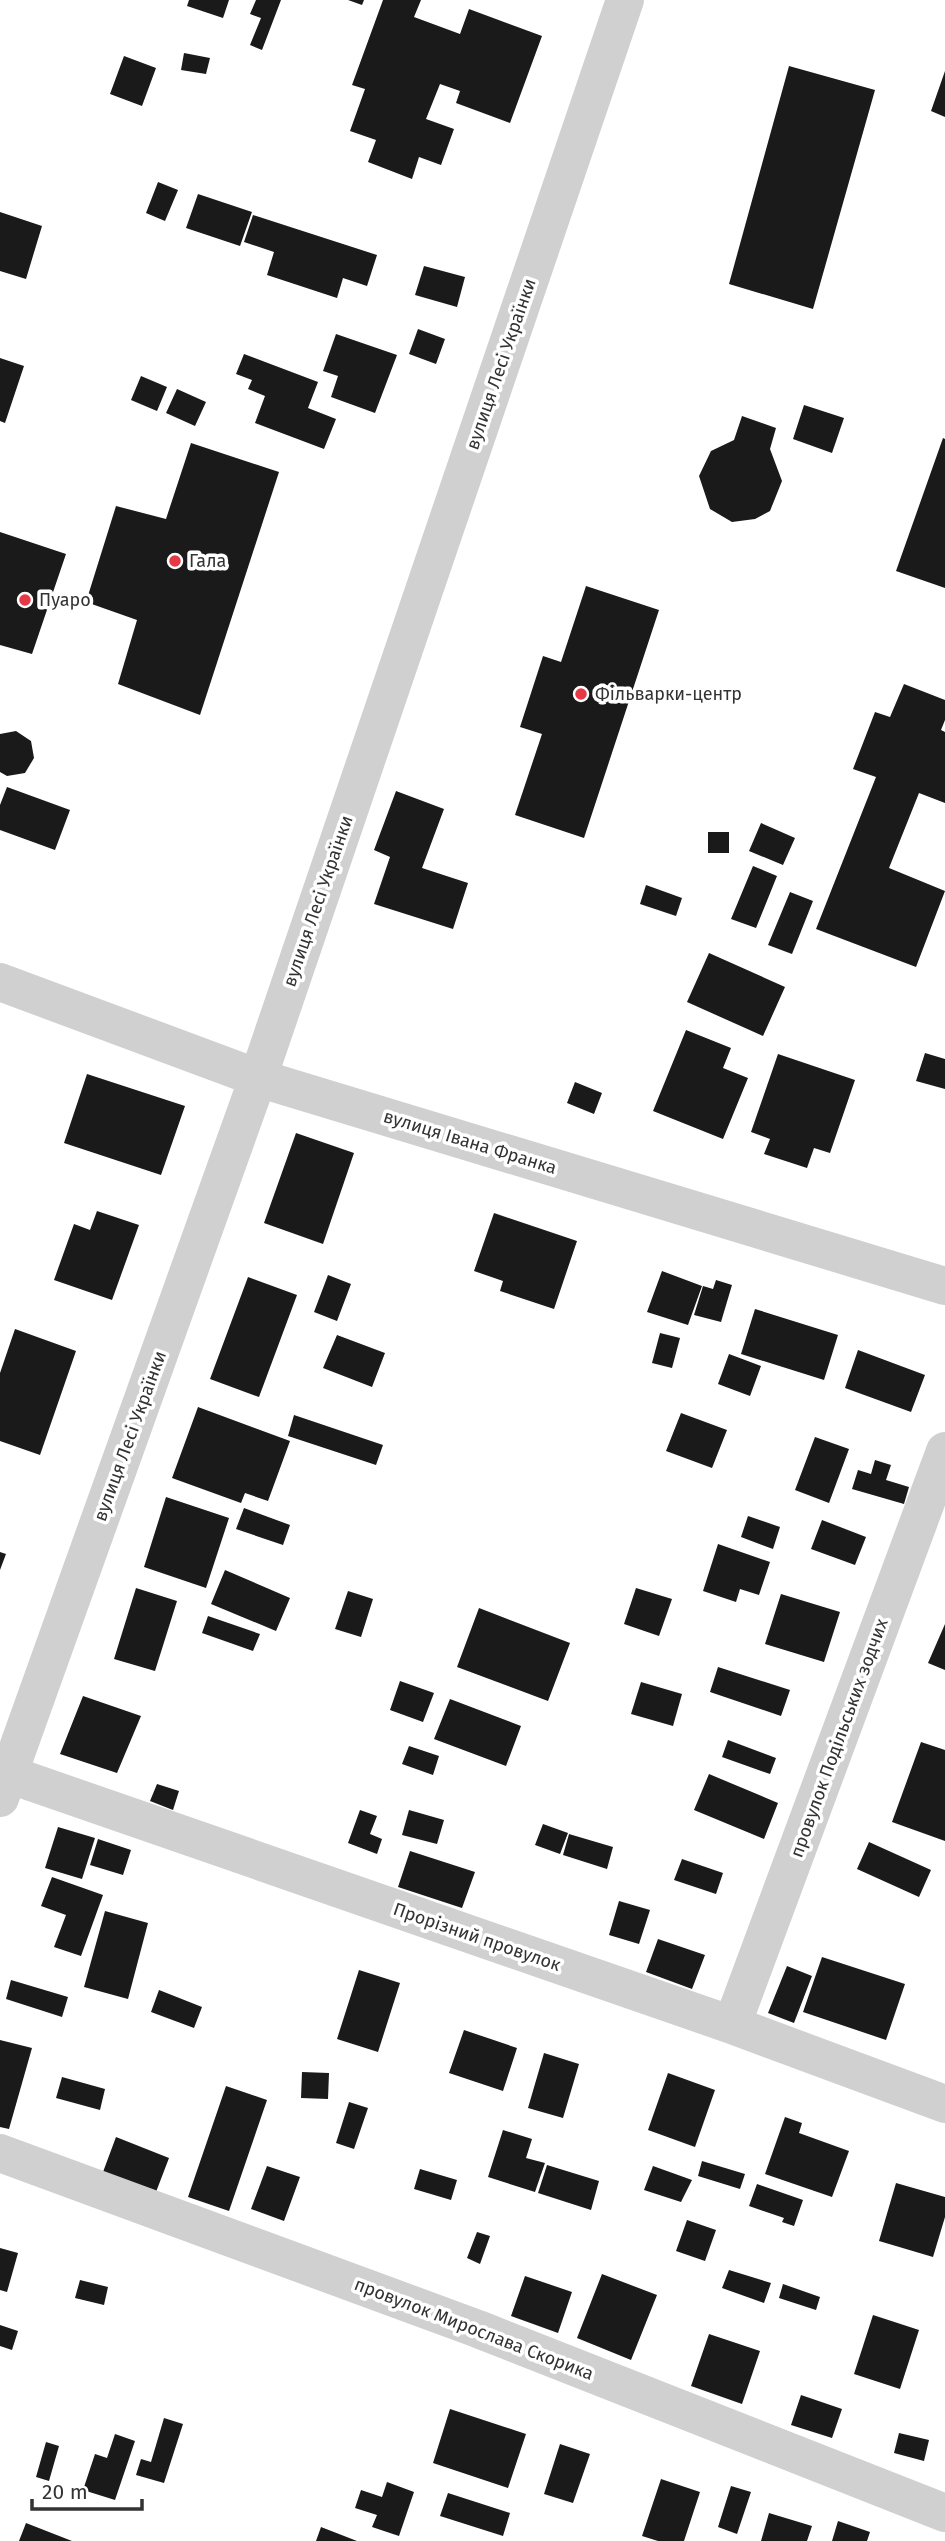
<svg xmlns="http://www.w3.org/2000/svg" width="945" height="2541" font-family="'Fira Sans',sans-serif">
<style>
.building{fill:#1a1a1a}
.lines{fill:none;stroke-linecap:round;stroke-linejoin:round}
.minor{stroke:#d0d0d0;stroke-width:38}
.tertiary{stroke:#d0d0d0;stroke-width:38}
.poi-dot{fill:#e63946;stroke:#fff;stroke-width:2.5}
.labels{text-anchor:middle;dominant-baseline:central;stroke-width:7;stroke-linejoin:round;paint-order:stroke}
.street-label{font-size:18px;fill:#333;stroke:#fff}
.poi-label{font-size:18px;fill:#333;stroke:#fff;text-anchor:start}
</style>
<rect width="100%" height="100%" fill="#fff"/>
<!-- building -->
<path class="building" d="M189,0H229L223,18L187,6Z
M256,0H281L262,50L250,45L261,18L250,14Z
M348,0H364L362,5Z
M383,0H421L414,17L460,34L469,9L542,36L510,123L456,103L460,91L440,84L426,119L454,129L441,165L419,157L412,179L368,162L376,140L350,131L365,89L352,85Z
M184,53L210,58L206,74L181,70Z
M124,56L156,68L142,106L110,94Z
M789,66L875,90L813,309L729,284Z
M945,71V117L931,111Z
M158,182L178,190L165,221L146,213Z
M198,194L252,212L240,246L186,228Z
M0,212L42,226L26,279L0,271Z
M253,215L377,255L367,286L343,278L337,298L267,275L274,252L244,242Z
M424,266L465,277L457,307L415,295Z
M418,329L445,339L436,364L409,354Z
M336,334L397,355L375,413L331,397L338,376L323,371Z
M244,354L318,382L308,408L336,419L324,449L255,423L265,396L248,389L252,380L236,374Z
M0,358L24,366L5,423L0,421Z
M141,376L167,387L157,411L131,400Z
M177,389L206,402L195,426L166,413Z
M804,405L844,418L832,453L793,439Z
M742,416L776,428L770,449L782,481L770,511L755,519L732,522L710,509L699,476L711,451L734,440Z
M943,438L945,439V588L896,571Z
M191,443L279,472L200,715L118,684L137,620L86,602L116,506L166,519Z
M0,532L66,554L32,654L0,645Z
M586,586L659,610L584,838L515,815L542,734L520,727L543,656L561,662Z
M904,684L945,700V720L941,730L945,732V803L919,793L889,868L945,891L916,967L816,929L876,777L853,769L875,712L890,717Z
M16,731L31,741L34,758L25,773L7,776L0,772V734Z
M7,787L70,810L55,850L0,830V805Z
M396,791L444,809L422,868L468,883L453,929L374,904L390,857L374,850Z
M761,823L795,838L783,865L749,851Z
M708,832H729V853H708Z
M753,866L777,876L756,928L731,919Z
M646,885L682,898L676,916L640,904Z
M790,892L813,901L792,954L768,945Z
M709,953L785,987L763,1036L687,1002Z
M686,1030L731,1048L723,1068L748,1078L723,1139L653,1111Z
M925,1053L945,1059V1089L916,1081Z
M778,1054L855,1080L830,1153L814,1148L807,1168L764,1154L770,1139L751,1132Z
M87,1074L185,1106L161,1175L64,1143Z
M575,1082L602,1093L594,1114L567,1103Z
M296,1133L354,1153L323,1244L264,1223Z
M97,1211L139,1225L112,1300L54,1280L74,1224L90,1230Z
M494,1213L577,1241L554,1309L500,1291L503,1281L474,1271Z
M662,1271L702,1286L688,1325L647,1312Z
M328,1275L351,1284L337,1321L314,1312Z
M248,1277L297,1295L259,1397L210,1379Z
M716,1280L732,1285L721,1322L694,1315L703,1286L713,1289Z
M755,1309L838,1335L824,1380L741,1354Z
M15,1329L76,1351L40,1455L0,1441V1373Z
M660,1333L680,1338L672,1368L652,1363Z
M337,1335L385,1353L372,1387L323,1368Z
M858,1350L925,1375L911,1412L845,1388Z
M729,1354L761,1366L750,1396L718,1384Z
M198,1407L290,1441L268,1501L245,1493L241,1503L172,1478Z
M681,1413L727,1430L712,1468L666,1451Z
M294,1415L383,1445L376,1465L288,1436Z
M815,1437L849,1449L829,1503L795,1490Z
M875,1460L891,1465L886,1480L909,1487L904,1504L852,1489L858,1470L871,1474Z
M166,1497L229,1518L206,1588L144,1567Z
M244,1508L290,1525L283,1545L236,1529Z
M748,1516L780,1527L773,1549L741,1537Z
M822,1520L866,1537L855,1565L811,1549Z
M718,1544L770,1562L759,1595L740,1589L736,1602L703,1591Z
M0,1552L6,1554L0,1570Z
M225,1570L290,1598L276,1631L211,1604Z
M136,1588L177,1601L155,1671L114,1659Z
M636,1588L672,1599L659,1636L624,1624Z
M348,1591L373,1599L361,1637L335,1629Z
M781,1594L840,1612L824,1662L765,1644Z
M479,1608L570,1643L548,1701L457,1667Z
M208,1616L260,1634L253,1651L202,1633Z
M945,1624V1670L928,1663Z
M718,1667L790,1690L781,1716L710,1692Z
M400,1681L434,1693L423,1722L390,1710Z
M641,1682L682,1694L673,1726L631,1714Z
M83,1696L141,1716L117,1773L60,1754Z
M450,1699L521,1726L506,1766L434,1739Z
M728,1740L776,1758L770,1774L722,1757Z
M921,1742L945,1750V1841L892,1822Z
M409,1746L439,1756L433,1775L402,1764Z
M709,1774L778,1803L764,1839L694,1810Z
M157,1784L179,1791L173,1810L150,1801Z
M360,1810L377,1816L370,1834L382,1839L377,1854L348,1843Z
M409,1810L444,1820L437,1844L402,1835Z
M543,1824L568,1833L560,1854L535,1845Z
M58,1827L95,1838L82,1879L45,1868Z
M569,1834L613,1847L607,1869L563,1855Z
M98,1839L131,1850L123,1875L90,1865Z
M869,1842L931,1870L919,1897L857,1869Z
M410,1851L475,1872L462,1908L398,1887Z
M682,1859L723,1873L716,1894L674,1880Z
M52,1877L103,1895L81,1956L54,1947L66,1915L41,1906Z
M619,1901L650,1910L639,1944L609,1935Z
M105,1911L148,1923L128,1999L84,1987Z
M658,1939L705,1955L692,1989L646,1972Z
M822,1957L905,1984L886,2040L803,2012Z
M787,1966L812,1976L794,2023L768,2013Z
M359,1970L400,1983L378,2052L337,2039Z
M11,1980L68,1997L62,2017L6,1999Z
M159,1990L202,2007L194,2028L151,2012Z
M464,2030L517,2048L503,2091L449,2073Z
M0,2040L32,2048L9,2129L0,2127Z
M544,2053L579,2064L563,2118L528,2108Z
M302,2072L329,2073L328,2099L301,2098Z
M668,2073L715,2090L695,2147L648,2130Z
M62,2077L105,2089L100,2110L56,2098Z
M226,2086L267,2100L229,2211L188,2197Z
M349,2102L368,2108L354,2149L336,2143Z
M785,2117L802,2123L799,2133L849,2151L832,2197L765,2174Z
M503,2130L532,2139L526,2158L545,2163L535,2192L488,2177Z
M116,2137L169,2158L156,2192L103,2172Z
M702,2161L745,2174L740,2189L698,2176Z
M547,2165L599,2181L591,2210L538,2193Z
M267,2166L300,2177L284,2221L251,2209Z
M653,2166L692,2180L681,2202L644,2190Z
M420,2169L457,2180L451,2200L414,2189Z
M896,2183L945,2197V2217L933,2257L879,2241Z
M757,2184L803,2200L794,2226L782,2222L784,2218L749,2206Z
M687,2220L716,2230L705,2261L676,2251Z
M477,2232L490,2236L480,2264L467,2258Z
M0,2248L18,2253L7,2292L0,2290Z
M729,2270L771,2283L764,2303L722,2288Z
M602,2274L657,2295L631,2360L577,2338Z
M525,2276L572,2292L558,2333L511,2316Z
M80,2280L108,2287L104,2305L75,2298Z
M783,2284L820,2297L816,2310L779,2298Z
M873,2315L919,2330L900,2389L854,2374Z
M0,2325L18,2331L12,2350L0,2346Z
M709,2334L760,2351L742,2404L691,2386Z
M801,2395L842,2409L832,2438L791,2425Z
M450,2409L526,2434L508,2488L433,2463Z
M164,2418L183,2424L164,2483L136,2475L141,2459L151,2462Z
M899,2433L929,2440L924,2461L894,2453Z
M115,2434L135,2441L115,2500L83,2490L95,2454L107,2458Z
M46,2442L59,2446L49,2481L36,2477Z
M560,2444L590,2454L573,2503L544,2494Z
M661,2479L700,2492L684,2541H658L642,2536Z
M387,2482L414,2492L399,2536L372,2527L377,2515L355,2508L361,2490L382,2497Z
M731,2486L751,2492L737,2534L718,2527Z
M448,2493L510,2513L503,2536L440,2516Z
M769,2513L812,2526L807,2541H761Z
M838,2521L870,2532L867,2541H832Z
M26,2523L72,2541H19Z
M321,2527L357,2541H316Z"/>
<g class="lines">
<!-- minor -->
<path class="minor" d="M8,1774L732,2025L945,2104
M0,1798L258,1078
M732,2025L945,1451
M0,2153L478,2329L945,2513"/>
<!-- tertiary -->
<path class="tertiary" d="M0,982L258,1078L945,1286
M258,1078L625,0"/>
</g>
<!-- markers -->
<g class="poi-dot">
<circle cx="175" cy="561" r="7"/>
<circle cx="25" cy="600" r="7"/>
<circle cx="581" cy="694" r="7"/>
</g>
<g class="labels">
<!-- street labels -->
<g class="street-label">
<text transform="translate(501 364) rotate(-71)">вулиця Лесі Українки</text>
<text transform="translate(318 901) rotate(-71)">вулиця Лесі Українки</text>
<text transform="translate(470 1142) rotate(17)">вулиця Івана Франка</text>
<text transform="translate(130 1436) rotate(-70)">вулиця Лесі Українки</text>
<text transform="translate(839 1738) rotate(-70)">провулок Подільських зодчих</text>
<text transform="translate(477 1937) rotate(19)">Прорізний провулок</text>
<text transform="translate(474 2329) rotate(21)">провулок Мирослава Скорика</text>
</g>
<!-- poi labels -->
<g class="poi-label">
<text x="189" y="561">Гала</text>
<text x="39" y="600">Пуаро</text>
<text x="595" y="694">Фільварки-центр</text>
</g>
</g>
<!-- scale -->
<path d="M32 2499v10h110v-10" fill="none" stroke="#333333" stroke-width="3.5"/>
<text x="42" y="2499" font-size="21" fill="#333333" stroke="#ffffff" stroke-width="5" paint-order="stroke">20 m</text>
</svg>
